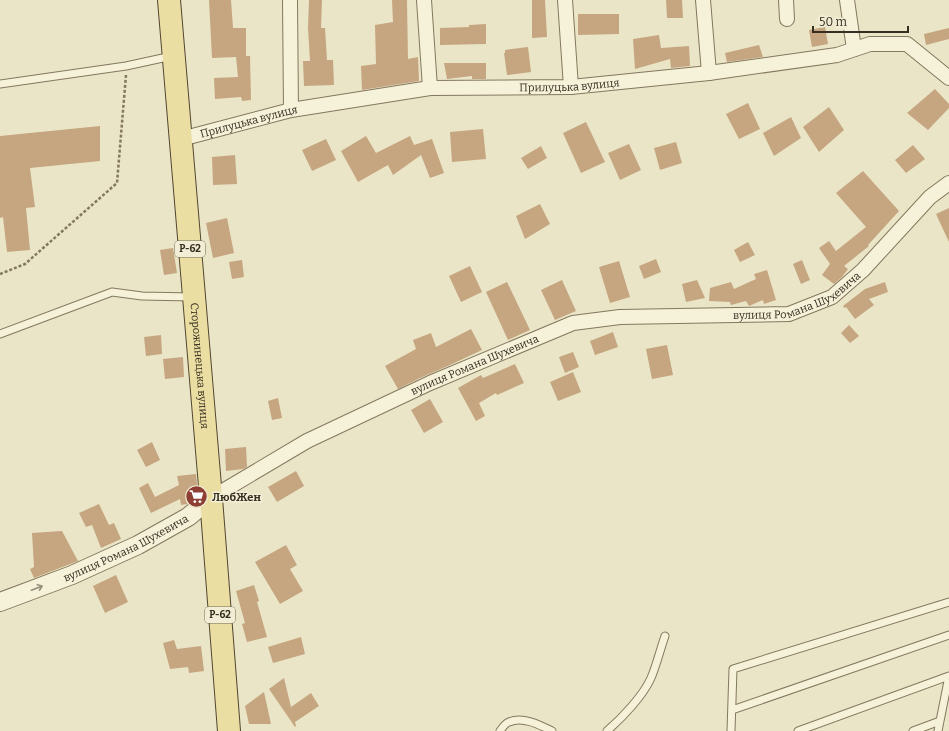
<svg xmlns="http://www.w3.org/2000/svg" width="949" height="731" font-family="Bitter,serif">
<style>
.building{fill:#c5a680}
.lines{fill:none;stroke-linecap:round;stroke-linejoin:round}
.service-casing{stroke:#84785e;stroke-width:9}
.minor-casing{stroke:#84785e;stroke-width:16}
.tertiary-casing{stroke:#84785e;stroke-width:20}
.primary-casing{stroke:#534632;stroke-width:24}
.path{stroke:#84785e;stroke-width:2.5;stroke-dasharray:3 2;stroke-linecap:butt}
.service{stroke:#f6f1d9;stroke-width:7}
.minor{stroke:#f6f1d9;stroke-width:14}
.tertiary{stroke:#f6f1d9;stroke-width:18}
.primary{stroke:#eadea2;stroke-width:22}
.oneway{stroke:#96907c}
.labels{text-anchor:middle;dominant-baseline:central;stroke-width:3;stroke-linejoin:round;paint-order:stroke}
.shield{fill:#f2eed6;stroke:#6e6857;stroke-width:1}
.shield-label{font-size:10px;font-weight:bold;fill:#362e20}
.street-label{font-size:11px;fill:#362e20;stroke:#f2eed6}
.poi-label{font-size:11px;font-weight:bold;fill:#362e20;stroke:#f2eed6;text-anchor:start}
</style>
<rect width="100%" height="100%" fill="#eae5c7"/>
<!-- building -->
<path class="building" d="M209,0H231L233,28H246V56H250L251,100L242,101L241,97L215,99L214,78L238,77L236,57L212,58Z
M309,0H322L321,28H325L327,60H333L334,85L304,86L303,61H310L308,28Z
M392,0H407L408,59L418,57L419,81L362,90L361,66L376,64L375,25L393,22Z
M532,0H545L547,37L532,38Z
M666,0H682L683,18H667Z
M578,14H619V34L578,35Z
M486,24V44L440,45V28L469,27V25Z
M825,27L828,44L812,47L809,30Z
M949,28V39L926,45L924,34Z
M659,35L661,48L689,46L690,66L671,68L670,59L635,69L633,39Z
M759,45L763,57L727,62L725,53Z
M528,47L531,72L507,75L504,53H505V50Z
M444,63H486V79H472V76L447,79Z
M935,89L949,104V108L928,130L907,113Z
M748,103L760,129L739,139L726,114Z
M829,107L844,130L819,152L803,127Z
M791,117L801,138L774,156L763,133Z
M586,122L605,162L581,173L563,133Z
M100,126V161L30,168L35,207L26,208L30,250L7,252L3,217L0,218V136Z
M483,129L486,159L452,162L450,132Z
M366,136L376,153L410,136L414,145L432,139L444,173L430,178L421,155L393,175L388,165L358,182L341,151Z
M326,139L336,160L312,171L302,150Z
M676,142L682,163L660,170L654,148Z
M629,144L641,170L620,180L608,153Z
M913,145L925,159L906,173L895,160Z
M541,146L547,158L528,169L521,158Z
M235,155L237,184L213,185L212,157Z
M863,171L899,211L868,245L869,246L844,266L848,269L842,277L834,284L822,275L830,264L819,248L829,241L836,251L866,227L836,193Z
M540,204L550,224L525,239L516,216Z
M949,208V242L936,214Z
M227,218L234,253L213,258L206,223Z
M748,242L755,255L740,262L734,250Z
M173,248L177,273L164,275L160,250Z
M656,259L661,272L644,279L639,266Z
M242,260L244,277L232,279L229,262Z
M802,260L810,280L801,284L793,264Z
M619,261L630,297L610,303L599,267Z
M470,266L482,292L461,302L449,276Z
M767,270L776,300L764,304L763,300L749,306L746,301L731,305L730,302L709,301L710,288L731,282L734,289L756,279L754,274Z
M562,280L576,311L555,320L541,290Z
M697,280L705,298L686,302L682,284Z
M507,282L530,330L508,340L486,292Z
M885,282L888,292L869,299L874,305L855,319L846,307L844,308L843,306L865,289Z
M849,325L859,336L850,343L841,333Z
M471,329L482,350L450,365L420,378L398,389L385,366L416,349L413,340L431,333L436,347Z
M613,332L618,347L595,355L590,341Z
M161,335L162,354L146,356L144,337Z
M667,345L673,375L652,379L646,349Z
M573,352L579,367L565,373L559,357Z
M183,357L184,377L165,379L163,359Z
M515,364L524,383L497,395L496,393L479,403L485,416L476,421L458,388L481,375L483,378Z
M573,372L581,392L558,401L550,382Z
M278,398L282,418L272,420L268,401Z
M430,399L443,422L424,433L411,410Z
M152,442L160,460L146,467L137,450Z
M246,447L247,467L243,469L226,471L225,449Z
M296,471L304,486L277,502L268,487Z
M196,474L198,495L187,504L181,505L180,499L151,513L139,488L148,483L155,497L179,485L177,476Z
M99,504L109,525L114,523L121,539L101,548L92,525L86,527L79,513Z
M62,531L78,561L34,578L30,569L34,567L32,533Z
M286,545L297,565L290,569L303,591L280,604L255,562Z
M116,575L128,602L105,613L93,586Z
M254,585L259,601L257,602L267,637L247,642L242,624L245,623L236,591Z
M301,637L305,654L273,663L268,647Z
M174,640L177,649L201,646L204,671L189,673L188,667L170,669L163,643Z
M284,678L291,707L311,693L319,706L295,722L296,726L295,727L269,689Z
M264,692L271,724H249L245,706Z"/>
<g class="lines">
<defs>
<path id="service" d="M0,84L126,66L172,56
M0,334L112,292L142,296L192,297
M732,710L949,635
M500,731C502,728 506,723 509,722C523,716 540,725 552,731
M607,731C622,718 643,696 651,678C657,664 660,650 665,636
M731,731L733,669L949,602
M798,731L949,676
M913,731L940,721
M938,731L949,676"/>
<g id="minor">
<path d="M290,0L291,110"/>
<path d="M424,0L430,88"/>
<path d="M565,0L571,87"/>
<path d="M703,0L709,73"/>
<path d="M786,0L787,19"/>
<path d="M847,0L854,49"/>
<path id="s1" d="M181,139L291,110L430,88L571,87L709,73L837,55L870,44H907L949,78"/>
<path id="s2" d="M211,498L307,441L430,383L573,323L620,317L789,314L832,297L863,270L930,197L949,183"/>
</g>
<g id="tertiary">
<path id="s3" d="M0,602L72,575L138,545L188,517L211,498"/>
</g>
<g id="primary">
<path id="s4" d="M169,0L211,498L229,731"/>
</g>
</defs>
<!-- service casing -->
<use href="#service" class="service-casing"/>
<!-- minor casing -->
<use href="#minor" class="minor-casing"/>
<!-- tertiary casing -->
<use href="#tertiary" class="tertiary-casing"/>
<!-- primary casing -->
<use href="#primary" class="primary-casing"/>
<!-- path -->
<path class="path" d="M0,274L25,264L117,183L126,75"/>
<!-- service -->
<use href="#service" class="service"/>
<!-- minor -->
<use href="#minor" class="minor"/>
<!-- tertiary -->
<use href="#tertiary" class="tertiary"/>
<!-- primary -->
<use href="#primary" class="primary"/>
</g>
<!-- one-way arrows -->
<defs><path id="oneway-shaft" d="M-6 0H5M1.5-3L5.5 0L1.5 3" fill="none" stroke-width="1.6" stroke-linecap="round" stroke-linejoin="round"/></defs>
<use class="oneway" href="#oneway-shaft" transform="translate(37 588) rotate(-21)"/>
<!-- icons -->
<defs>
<symbol id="supermarket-disc" viewBox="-11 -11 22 22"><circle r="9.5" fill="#8e3f33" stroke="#f2eed6"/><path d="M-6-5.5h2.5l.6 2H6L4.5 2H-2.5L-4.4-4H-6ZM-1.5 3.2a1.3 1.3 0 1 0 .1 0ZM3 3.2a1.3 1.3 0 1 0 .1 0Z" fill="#fff"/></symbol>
</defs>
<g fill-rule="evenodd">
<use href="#supermarket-disc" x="184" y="484" width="25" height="25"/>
</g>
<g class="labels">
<!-- shield labels -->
<g class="shield">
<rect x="175" y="241" width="30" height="16" rx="3"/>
<rect x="205" y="607" width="30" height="16" rx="3"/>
</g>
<g class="shield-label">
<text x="190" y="249">Р-62</text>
<text x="220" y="615">Р-62</text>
</g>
<!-- street labels -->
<g class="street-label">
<text stroke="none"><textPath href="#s1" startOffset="394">Прилуцька вулиця</textPath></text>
<text stroke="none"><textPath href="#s1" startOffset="70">Прилуцька вулиця</textPath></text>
<text stroke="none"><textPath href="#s2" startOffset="632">вулиця Романа Шухевича</textPath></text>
<text stroke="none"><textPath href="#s4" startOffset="367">Сторожинецька вулиця</textPath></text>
<text stroke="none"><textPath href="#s2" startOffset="296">вулиця Романа Шухевича</textPath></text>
<text stroke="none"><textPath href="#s3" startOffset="137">вулиця Романа Шухевича</textPath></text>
</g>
<!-- poi labels -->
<g class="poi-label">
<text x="212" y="497">ЛюбЖен</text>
</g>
</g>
<!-- scale -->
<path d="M813 26v6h95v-6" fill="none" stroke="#362e20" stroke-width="2"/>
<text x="819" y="26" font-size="12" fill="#362e20" stroke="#f2eed6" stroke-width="3" paint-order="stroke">50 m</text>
</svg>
